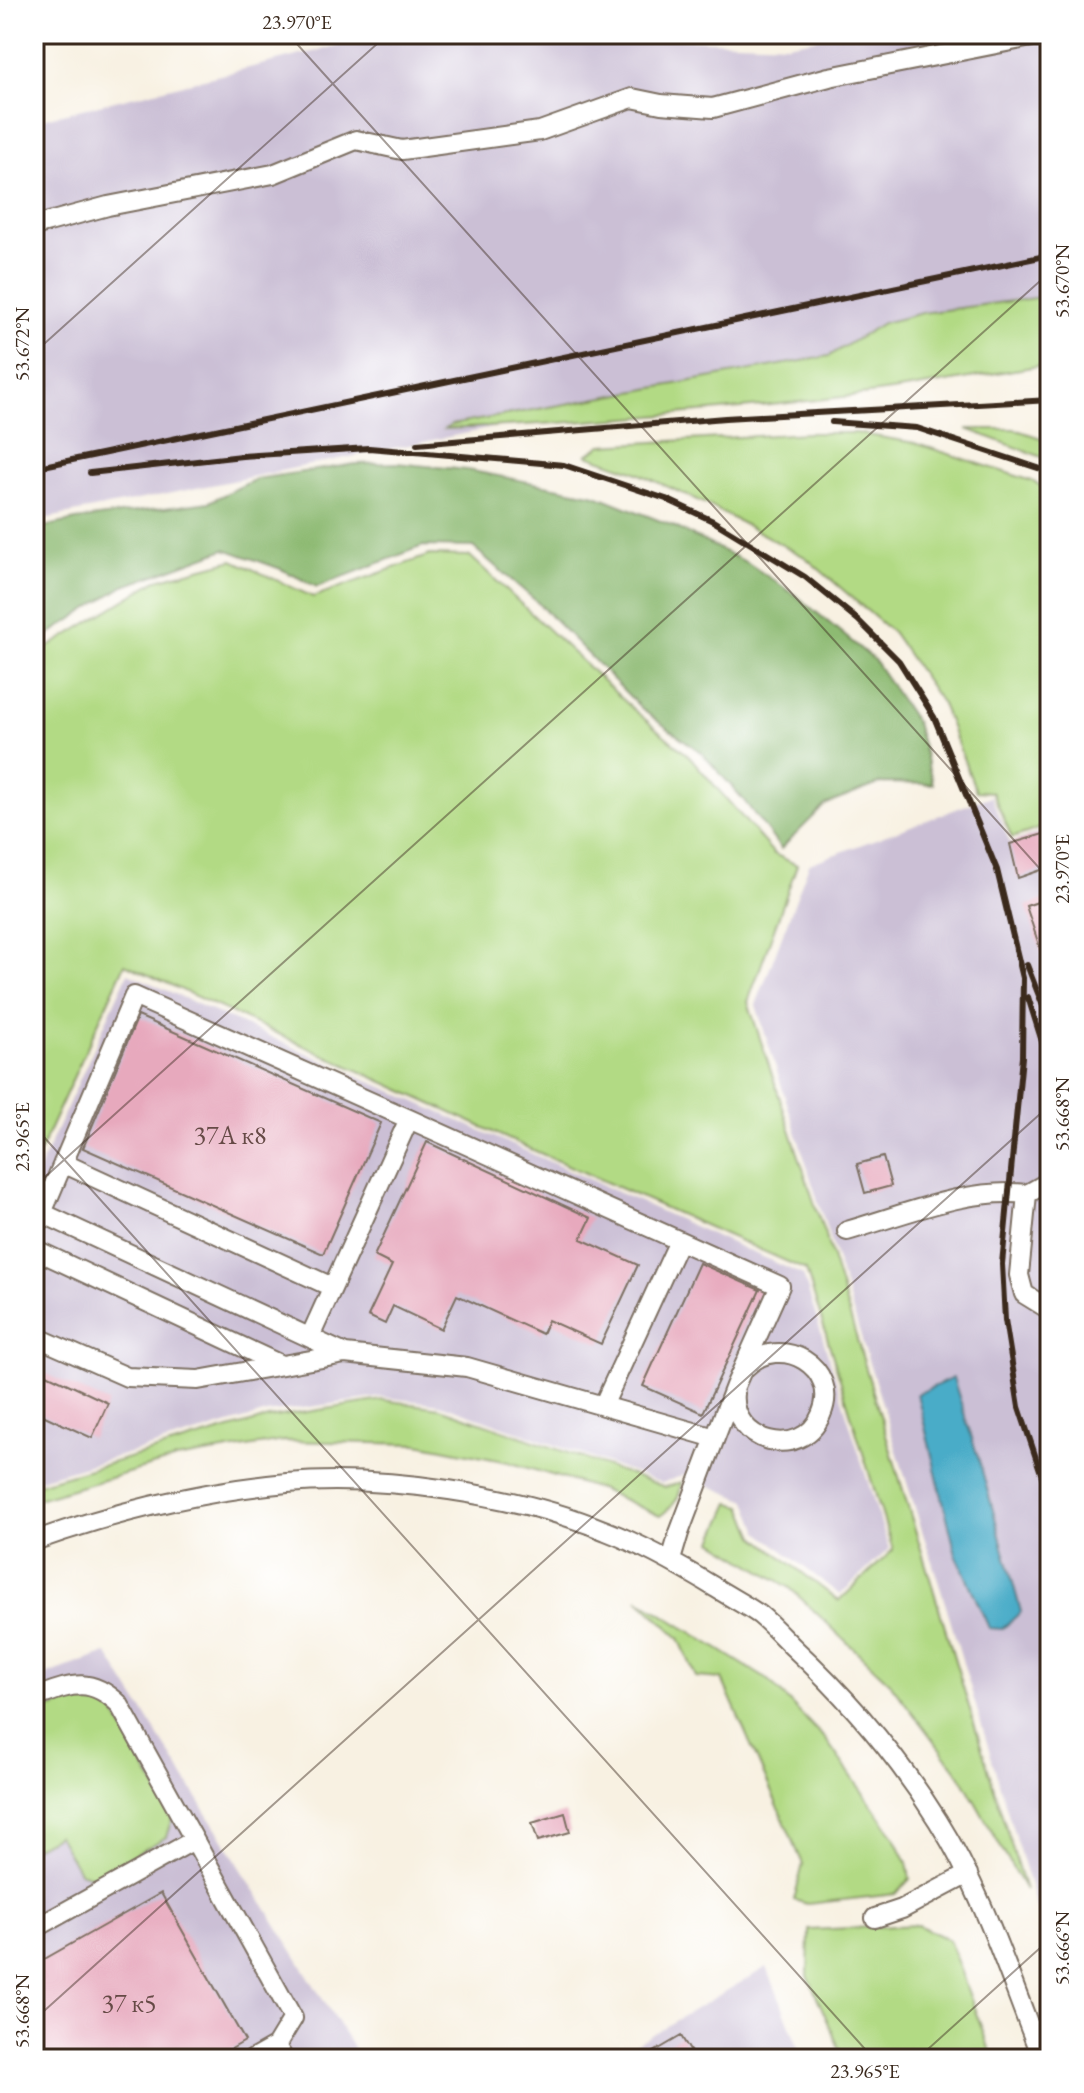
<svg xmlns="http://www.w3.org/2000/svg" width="1084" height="2093" font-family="'EB Garamond',serif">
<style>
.industrial{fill:#cbbfd5}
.green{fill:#b2da84;stroke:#768251;stroke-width:2}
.forest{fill:#8dba72;stroke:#647248;stroke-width:2}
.water{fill:#49acc8;stroke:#426b73;stroke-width:2}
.building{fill:#e7a9bd}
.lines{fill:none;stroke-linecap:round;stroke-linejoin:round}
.minor-casing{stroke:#7d7063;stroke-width:22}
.minor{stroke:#fff;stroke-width:18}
.rail{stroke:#3b2a1e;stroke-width:6}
.ticks{fill:none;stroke:#3b2a1e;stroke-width:2;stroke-opacity:0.45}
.labels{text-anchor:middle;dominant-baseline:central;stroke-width:8;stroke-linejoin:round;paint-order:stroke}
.number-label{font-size:26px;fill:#664a46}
.neatline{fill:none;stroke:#3b2a1e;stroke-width:3}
.ticks-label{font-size:20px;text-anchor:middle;fill:#3b2a1e}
</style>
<rect width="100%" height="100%" fill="#fff"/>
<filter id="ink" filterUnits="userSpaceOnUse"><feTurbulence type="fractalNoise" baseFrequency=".0125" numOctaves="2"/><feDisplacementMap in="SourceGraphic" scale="16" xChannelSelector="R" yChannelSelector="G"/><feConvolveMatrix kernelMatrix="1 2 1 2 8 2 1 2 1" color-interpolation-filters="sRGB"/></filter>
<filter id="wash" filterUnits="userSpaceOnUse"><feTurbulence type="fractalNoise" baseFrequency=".006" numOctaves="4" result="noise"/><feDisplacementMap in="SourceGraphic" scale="32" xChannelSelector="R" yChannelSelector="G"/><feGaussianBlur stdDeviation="1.8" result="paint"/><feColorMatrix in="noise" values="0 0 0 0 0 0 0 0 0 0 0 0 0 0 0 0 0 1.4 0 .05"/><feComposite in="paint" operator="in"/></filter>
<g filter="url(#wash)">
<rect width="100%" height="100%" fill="#f8f1e2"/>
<!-- industrial -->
<path class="industrial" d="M386,34H545L787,44L842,34H1050V315L34,521V121Z
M991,796L1010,843L1050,829V1953L946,1606L756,1005L809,864Z
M128,973L803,1275L889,1549L840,1595L759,1532L747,1501L684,1475L662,1483L440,1404L382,1397L267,1413L34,1481V1180Z
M107,1653L360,2059H34V1679Z
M767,1967L803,2059H610Z"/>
<!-- green -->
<path class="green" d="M1050,296V367L1038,366C982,375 926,387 869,394C729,411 587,423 445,429L451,425L829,356L883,323L922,313Z
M967,429H1014L1050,441V460Z
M807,433H856L915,443L1032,481L1050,491V825L1012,838L992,792L976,791L942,704L893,633L805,557L708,505L633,471L587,455L602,445Z
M430,555L470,556L633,709L690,757L774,854L797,865L748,1002L827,1241L1025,1890L960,1775L889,1682L790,1588L713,1541L730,1503L742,1506L755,1536L839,1601L893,1550L806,1270L517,1143L125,964L34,1164V656L157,580L233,560L313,597Z
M383,1400L440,1408L665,1487L681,1482C681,1499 672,1507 660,1516L602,1490L508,1462L418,1444L283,1441L176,1459L34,1500V1485L268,1418Z
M638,1599L768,1680L826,1740L895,1838L907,1862L910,1879L896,1894L807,1904L794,1900L803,1864L722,1679L696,1677L679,1638Z
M84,1697L113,1710L172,1818L166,1837L96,1877L79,1872L58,1835L34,1848V1714Z
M918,1925L949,1940L993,2059H844L808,1976L809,1930Z"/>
<!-- forest -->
<path class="forest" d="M396,463L467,470L596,495L673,526L748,563L798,597L874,660L916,723L933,784L881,783L825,805L781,849L742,798L702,753L644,711L536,601L473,547L423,546L317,587L281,569L225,549L122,587L34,644V529L76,520L209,502L256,479L356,464Z"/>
<!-- water -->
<path class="water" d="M953,1378L981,1467L1021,1612L1002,1629L989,1628L956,1554L917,1394Z"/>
<g id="blocks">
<!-- building -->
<path class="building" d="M1050,832V867L1018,878L1010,844Z
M1050,898V968L1047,969L1026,906Z
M138,1016L381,1123L323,1254L83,1148Z
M427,1142L591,1218L581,1239L638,1265L601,1344L548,1320L542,1334L457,1295L441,1329L393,1306L385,1324L368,1316L392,1265L374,1256Z
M883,1157L891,1186L865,1193L857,1164Z
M699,1263L760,1290L703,1413L643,1386Z
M34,1368L108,1403L92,1438L34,1411Z
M565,1813L570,1832L538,1841L532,1823Z
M161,1893L245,2041L214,2059H34V1965Z
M681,2036L695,2059H642Z"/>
</g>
</g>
<g filter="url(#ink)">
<use href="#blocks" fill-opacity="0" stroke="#7d7063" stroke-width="2"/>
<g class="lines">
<defs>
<path id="minor" d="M34,226L108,206L273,174L356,140L402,150L540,131L632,98L661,104L713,108L829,77L1047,34
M63,1163L332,1287
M1027,1194L1050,1181
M42,1213L134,996L409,1119
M34,1229L42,1213L345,1354
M847,1231C903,1215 969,1187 1027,1194L1019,1275L1024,1294L1050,1310
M34,1249L281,1365
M34,1336L127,1377L198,1380L345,1354L467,1367L715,1438L679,1533L671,1560
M310,1337L409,1119L780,1286L735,1386L715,1438
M735,1393C730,1442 801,1462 821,1415C842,1368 780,1331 745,1368
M603,1406L679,1241
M34,1541C115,1512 201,1491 287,1483C384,1475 517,1494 606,1531C645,1546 680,1566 716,1588C730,1597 746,1605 760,1615C772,1625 782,1636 793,1647C848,1698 898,1757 938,1821C984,1894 1010,1979 1042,2059
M34,1698C70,1685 89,1675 119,1704L293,2018L276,2046L284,2059
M875,1918L902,1909L968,1874
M34,1929L194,1840
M253,2059L276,2046"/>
</defs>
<!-- minor casing -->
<use href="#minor" class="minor-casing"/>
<!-- minor -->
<use href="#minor" class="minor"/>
<!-- rail -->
<path class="rail" d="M832,422L917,428L1050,472
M417,444L725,418L1050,400
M34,468L1050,255
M90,473L242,456L369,448L564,465L666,499L713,521L805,577L858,620L899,661L934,717L997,870L1023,978L1022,1057L1002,1264L1005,1320L1019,1407L1050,1500
M1027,965L1050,1024
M1028,997L1050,1067"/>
</g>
</g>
<!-- ticks -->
<path class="ticks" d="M288,34L1050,880M34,353L388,34M34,1126L874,2059M34,1187L1050,272M34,2020L1050,1105M917,2059L1050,1939"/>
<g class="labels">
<!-- number labels -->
<g class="number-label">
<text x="230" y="1135">37А к8</text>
<text x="129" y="2003">37 к5</text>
</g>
</g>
<!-- margin -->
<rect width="1084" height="2093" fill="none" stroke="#fff" stroke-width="88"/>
<rect x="44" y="44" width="996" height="2005" class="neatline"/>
<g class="ticks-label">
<text x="297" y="29">23.970°E</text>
<text transform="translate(1062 281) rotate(-90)" y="7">53.670°N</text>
<text transform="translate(22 344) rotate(-90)" y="7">53.672°N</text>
<text transform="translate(1062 869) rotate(-90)" y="7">23.970°E</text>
<text transform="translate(1062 1114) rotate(-90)" y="7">53.668°N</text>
<text transform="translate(22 1137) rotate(-90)" y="7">23.965°E</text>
<text transform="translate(1062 1948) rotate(-90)" y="7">53.666°N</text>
<text transform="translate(22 2011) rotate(-90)" y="7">53.668°N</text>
<text x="865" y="2078">23.965°E</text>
</g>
</svg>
